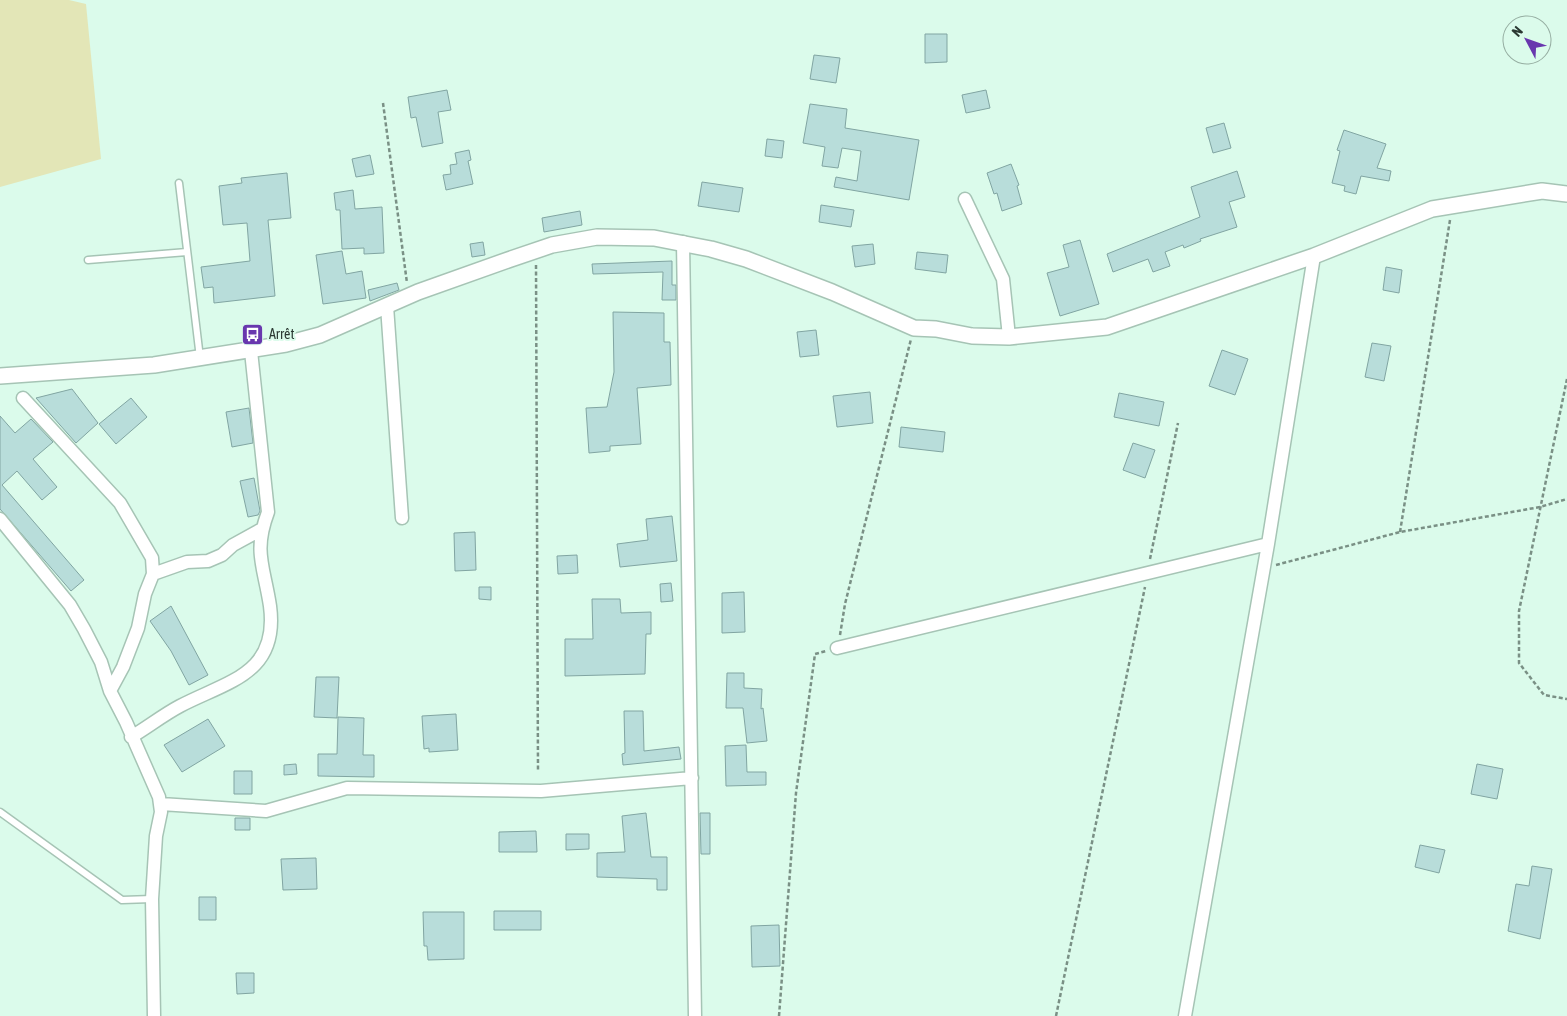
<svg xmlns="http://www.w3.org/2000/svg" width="1567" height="1016" font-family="'Asap Condensed',sans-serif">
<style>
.green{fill:#e3e6b7}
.building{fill:#b8ddda;stroke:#81a5a2}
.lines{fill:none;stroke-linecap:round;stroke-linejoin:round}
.service-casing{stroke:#a6c4b5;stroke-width:9}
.minor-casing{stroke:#a6c4b5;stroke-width:15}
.tertiary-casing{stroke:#a6c4b5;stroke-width:18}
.path{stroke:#7a9085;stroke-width:2.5;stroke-dasharray:4 2.5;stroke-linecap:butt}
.service{stroke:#fff;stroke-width:6}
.minor{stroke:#fff;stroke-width:12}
.tertiary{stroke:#fff;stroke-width:15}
.labels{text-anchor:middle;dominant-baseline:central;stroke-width:4;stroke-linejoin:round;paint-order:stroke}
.poi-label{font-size:14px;fill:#2b3832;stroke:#dbfbeb;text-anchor:start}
</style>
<rect width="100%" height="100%" fill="#dbfbeb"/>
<!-- green -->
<path class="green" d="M0,0H69L86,4L101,159L0,187Z"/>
<!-- building -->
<path class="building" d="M925,34H947V62L925,63Z
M814,55L840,58L836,83L810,79Z
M447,90L451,110L438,112L443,143L422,147L416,117L411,118L408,97Z
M986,90L990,108L966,113L962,95Z
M810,104L847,109L845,128L919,140L909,200L834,187L836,177L857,181L861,151L842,148L838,168L822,166L825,147L803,143Z
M1224,123L1231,148L1213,153L1206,128Z
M1344,130L1386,144L1377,168L1391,171L1389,181L1361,176L1356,194L1344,191L1345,186L1332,183L1340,151L1337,150Z
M767,139L784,141L782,158L765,156Z
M469,150L471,160L468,161L473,184L446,190L443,175L451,174L450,165L457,164L455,153Z
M370,155L374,174L356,177L352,159Z
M1011,164L1019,185L1017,186L1022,204L1002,211L997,193L994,194L987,173Z
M1237,171L1245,197L1229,202L1237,227L1200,239L1201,241L1184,248L1183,245L1165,252L1170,266L1153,272L1148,259L1113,272L1107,254L1200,217L1191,187Z
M287,173L291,218L268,220L275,296L214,303L213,287L204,288L201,267L250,261L247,223L223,225L219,186L242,183L241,178Z
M702,182L743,188L739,212L698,206Z
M353,190L355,209L382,207L384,253L364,254V248L342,249L340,210H336L334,193Z
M821,205L854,210L851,227L819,222Z
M580,211L582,225L544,232L542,218Z
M1080,240L1099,304L1060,316L1047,273L1069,267L1063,245Z
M483,242L485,255L472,257L470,244Z
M873,244L875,264L855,267L852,246Z
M342,251L346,274L362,271L366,298L323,304L316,255Z
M917,252L948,255L946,273L915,269Z
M672,261V285H676V300H662L663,272L593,274L592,264Z
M1386,267L1402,270L1399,293L1383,290Z
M397,283L399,290L370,301L368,290Z
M613,312L664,313V342H670L671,385L637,388L641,444L610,446V451L589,453L586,408L607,407L614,372Z
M816,330L819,355L800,357L797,332Z
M1372,343L1391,346L1384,381L1365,377Z
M1222,350L1248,359L1235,395L1209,386Z
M72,389L98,423L76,443L36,398Z
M870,392L873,423L837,427L833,396Z
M1119,393L1164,402L1159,426L1114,417Z
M131,398L147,417L116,444L99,424Z
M249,408L253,443L232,447L226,412Z
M0,416L15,433L31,419L53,442L33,459L57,487L42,500L17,471L2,485L84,580L71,591L0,509Z
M901,427L945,432L943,452L899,447Z
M1133,443L1155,450L1145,478L1123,470Z
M254,478L260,511L258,515L248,517L240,481Z
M672,516L677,561L620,567L617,544L648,540L646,519Z
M475,532L476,570L455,571L454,533Z
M577,555L578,573L558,574L557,556Z
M671,583L673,601L661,602L660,584Z
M479,587H491V600L479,599Z
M744,592L745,632L722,633V593Z
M592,599H620L621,613L651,612V634H646L645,674L565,676V639H593Z
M171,606L208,675L189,685L171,651L150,621Z
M727,673H744V688L762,689L761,709L763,708L767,741L747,743L743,708H726Z
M316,677H339L337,718L314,717Z
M624,711H643L644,751L679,747L681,759L623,765L622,754L625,753Z
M456,714L458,750L429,752V748L424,749L422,716Z
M338,717L364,718L363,755H374V777L318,776V754H337Z
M208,719L225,746L182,772L164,745Z
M746,745L747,772H766V785L726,786L725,746Z
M296,764L297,774L284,775V765Z
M1477,764L1503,769L1497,799L1471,794Z
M234,771H252V794H234Z
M646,813L651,857H667V890H657V879L597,877V853L625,852L622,816Z
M700,813H710V854H701Z
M235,818H250V830H235Z
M536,831L537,852H499V832Z
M566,834H589V849L566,850Z
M1420,845L1445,850L1439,873L1415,867Z
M316,858L317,889L283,890L281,859Z
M1532,866L1552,869L1540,939L1508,931L1516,884L1529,886Z
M199,897H216V920H199Z
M494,911H541V930H494Z
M423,912H464V959L428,960L427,946H424Z
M779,925L780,966L752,967L751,926Z
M236,973H254V993L237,994Z"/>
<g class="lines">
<defs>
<path id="service" d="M179,183L200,358
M88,260L187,252
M0,812L122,900L152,899"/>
<path id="minor" d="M965,199L1003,279L1009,337
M683,242L695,1016
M387,306L402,518
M23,398L120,503L152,558L153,574L145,594L138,628L123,667L110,691
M0,519L70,605L84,629L101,662L110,691L126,722L159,797L161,812L156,836L152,899L154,1016
M153,574L187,562L208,561L222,555L233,545L262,529
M837,648L1268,544
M131,737C148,727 163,715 180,706C228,681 279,674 270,606C264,566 253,552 268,512L251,351
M161,804L266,811L347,788L541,791L692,778
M1185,1016L1268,544L1314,256"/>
<path id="tertiary" d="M0,376L154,365L286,344L320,335L418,292L508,260L552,245L597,237L654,238L711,249L746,259L832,292L914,328L936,329L972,336L1009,337L1107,327L1314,256L1432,209L1542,191L1567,194"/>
</defs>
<!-- service casing -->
<use href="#service" class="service-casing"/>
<!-- minor casing -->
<use href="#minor" class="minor-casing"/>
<!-- tertiary casing -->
<use href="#tertiary" class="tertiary-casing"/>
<!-- path -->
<path class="path" d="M383,103L407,283
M536,265L538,771
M1567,379L1519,611V663L1544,695L1567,699
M1400,532L1450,220
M1150,559L1178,423
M1276,565L1400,532L1540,507L1567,499
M840,635L845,604L911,339
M779,1016L796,793L815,654L826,651
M1056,1016L1145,587"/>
<!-- service -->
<use href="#service" class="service"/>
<!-- minor -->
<use href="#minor" class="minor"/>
<!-- tertiary -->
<use href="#tertiary" class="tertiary"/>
</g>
<!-- icons -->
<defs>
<symbol id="bus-square" viewBox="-11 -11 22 22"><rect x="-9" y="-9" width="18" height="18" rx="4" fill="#6837ae" stroke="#dbfbeb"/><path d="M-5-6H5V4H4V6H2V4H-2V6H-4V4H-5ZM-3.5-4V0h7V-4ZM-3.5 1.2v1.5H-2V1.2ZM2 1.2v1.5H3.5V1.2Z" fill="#fff"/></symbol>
</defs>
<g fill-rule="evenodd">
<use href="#bus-square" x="240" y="322" width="25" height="25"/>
</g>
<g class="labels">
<!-- poi labels -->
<g class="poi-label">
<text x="269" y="334">Arrêt</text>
</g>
</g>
<!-- north arrow -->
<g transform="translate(1527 40) rotate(311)"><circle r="24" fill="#dbfbeb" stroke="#95ada1"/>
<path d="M0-4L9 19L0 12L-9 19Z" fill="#6837ae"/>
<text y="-8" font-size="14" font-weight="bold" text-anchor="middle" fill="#2b3832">N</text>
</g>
</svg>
